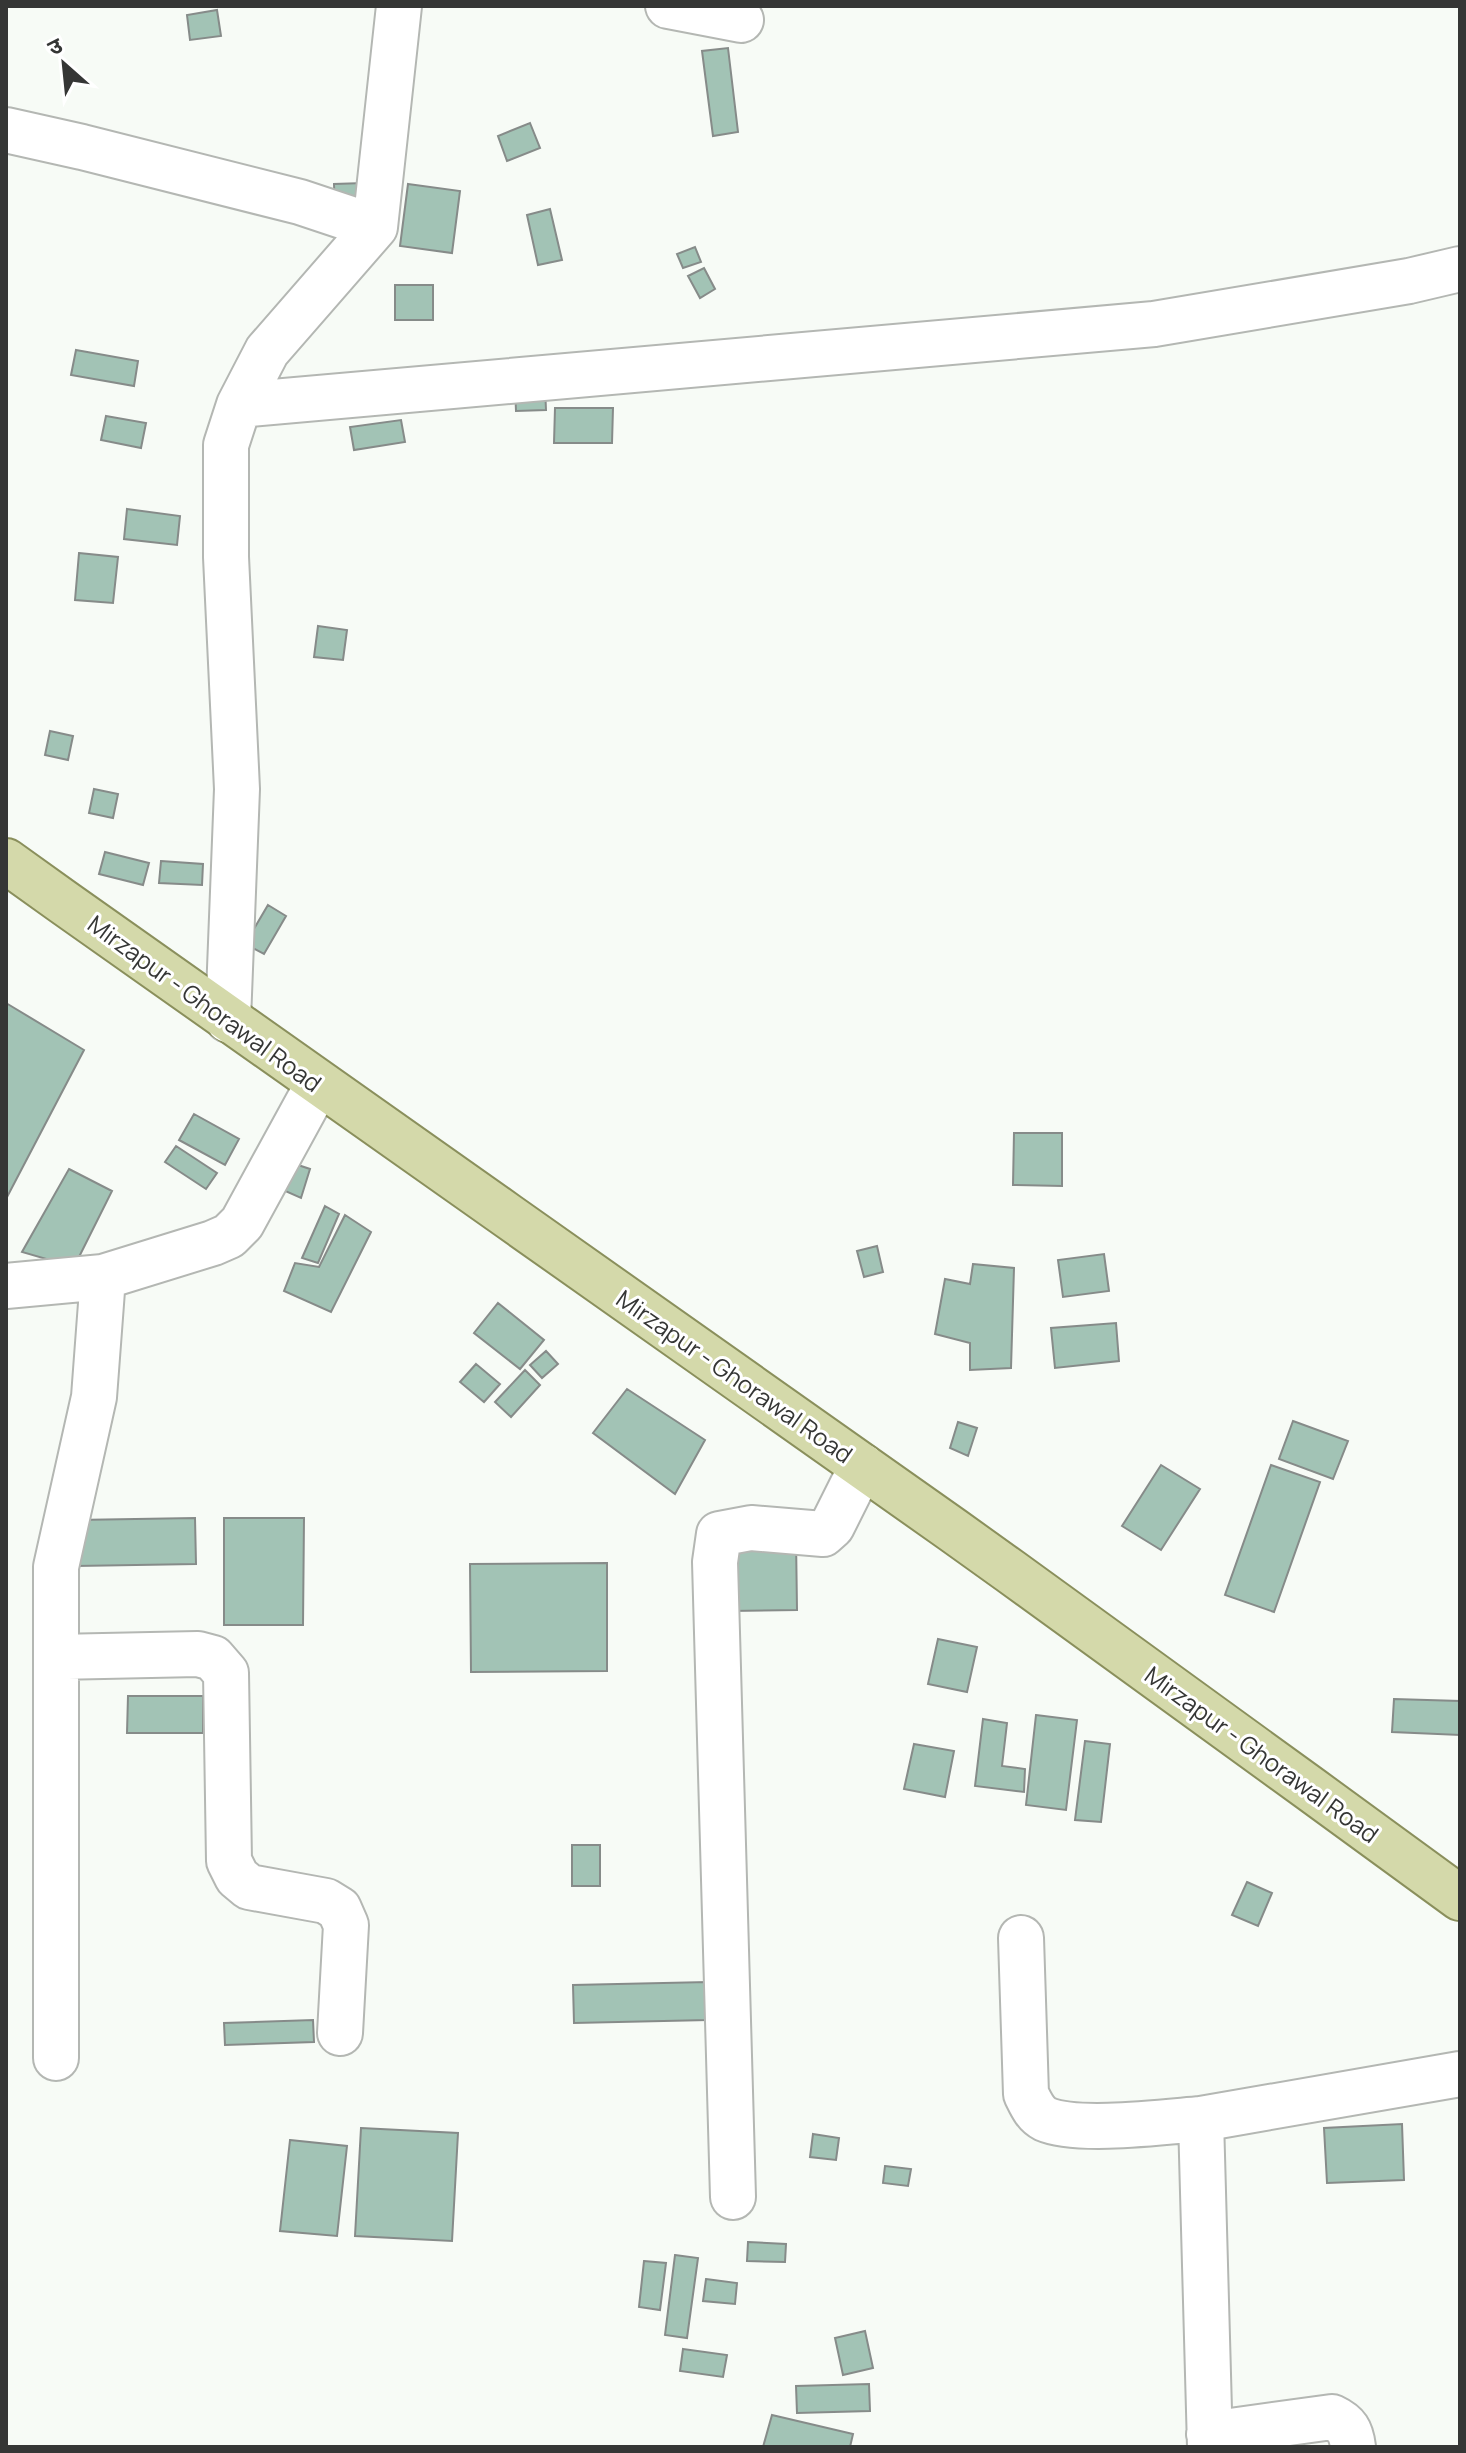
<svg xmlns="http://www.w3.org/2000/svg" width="1466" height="2453" font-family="Manrope,'Noto Sans Devanagari',sans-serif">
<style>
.building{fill:#a2c3b5;stroke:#868b89;stroke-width:2}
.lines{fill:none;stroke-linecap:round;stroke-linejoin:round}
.minor-casing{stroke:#b4b7b3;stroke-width:48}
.major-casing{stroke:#8a8f5c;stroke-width:48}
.minor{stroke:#fff;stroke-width:44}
.major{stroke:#d4d9aa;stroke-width:44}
.labels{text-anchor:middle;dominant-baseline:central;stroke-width:6;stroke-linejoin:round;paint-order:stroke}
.street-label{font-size:24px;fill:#353635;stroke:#fff}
</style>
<rect width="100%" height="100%" fill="#f7fbf6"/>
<!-- building -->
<path class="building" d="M217,10L221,36L190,40L187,15Z
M728,48L738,132L713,136L702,51Z
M530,123L540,148L507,161L498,136Z
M364,183L365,211L335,212L334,184Z
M408,184L460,191L452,253L400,246Z
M550,209L562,260L538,265L527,215Z
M695,247L701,262L683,268L677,254Z
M704,268L715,289L700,298L688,276Z
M395,285H433V320H395Z
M76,350L138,361L134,386L71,375Z
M545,386L546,410L516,411L515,387Z
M555,408H613L612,443H554Z
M106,416L146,423L141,448L101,440Z
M401,420L405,442L354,450L350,427Z
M127,509L180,516L177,545L124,539Z
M79,553L118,557L113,603L75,600Z
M318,626L347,630L343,660L314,657Z
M50,731L73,736L68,760L45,755Z
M94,789L118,794L113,818L89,813Z
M105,852L149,863L143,885L99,874Z
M161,861L203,864L202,885L159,883Z
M268,905L286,916L264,954L245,944Z
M6,1003L84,1050L6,1199Z
M194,1114L239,1139L225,1165L179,1140Z
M1014,1133H1062V1186L1013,1185Z
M176,1146L217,1173L206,1189L165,1162Z
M292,1163L310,1169L301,1198L283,1190Z
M69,1169L112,1191L74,1267L22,1252Z
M325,1206L339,1214L318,1263L302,1258Z
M345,1215L371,1232L331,1312L284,1291L295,1263L319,1267Z
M877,1246L883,1272L864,1277L857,1251Z
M1104,1254L1109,1291L1063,1297L1058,1260Z
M973,1264L1014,1268L1011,1368L970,1370V1343L935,1334L945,1279L970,1284Z
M498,1303L544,1340L520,1369L474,1333Z
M1116,1323L1119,1361L1055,1368L1051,1328Z
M546,1351L558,1364L542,1378L530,1365Z
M476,1364L500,1384L484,1402L460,1382Z
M525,1370L540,1385L511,1417L495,1402Z
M627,1389L705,1440L675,1494L593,1433Z
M1293,1421L1348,1441L1333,1479L1279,1459Z
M958,1422L977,1428L968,1456L950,1448Z
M1161,1465L1200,1489L1161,1550L1122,1526Z
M1271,1465L1320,1482L1274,1612L1225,1595Z
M195,1518L196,1564L76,1566V1520Z
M224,1518H304L303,1625H224Z
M796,1538L797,1610L730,1611V1539Z
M607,1563V1671L471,1672L470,1564Z
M938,1639L977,1647L967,1692L928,1684Z
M128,1696H203V1733H127Z
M1394,1699L1460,1701V1735L1392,1732Z
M1036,1715L1077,1720L1066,1810L1026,1805Z
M983,1719L1007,1723L1002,1766L1025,1769L1024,1792L975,1786Z
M1085,1741L1110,1744L1101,1822L1075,1820Z
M914,1744L954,1751L945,1797L904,1789Z
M572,1845H600V1886H572Z
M1247,1882L1272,1893L1258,1926L1232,1915Z
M708,1982V2020L574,2023L573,1985Z
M313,2020L314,2042L225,2045L224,2023Z
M1402,2124L1404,2180L1327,2183L1324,2128Z
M361,2128L458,2133L452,2241L355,2236Z
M813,2134L839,2138L836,2160L810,2157Z
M290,2140L347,2146L337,2236L280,2231Z
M885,2166L911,2169L908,2186L883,2183Z
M748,2242L786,2244L785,2262L747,2261Z
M675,2255L698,2258L687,2338L665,2335Z
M644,2261L666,2263L660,2310L639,2307Z
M706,2279L737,2283L735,2304L703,2301Z
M865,2331L873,2368L843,2375L835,2338Z
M683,2349L727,2355L723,2377L680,2371Z
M869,2384L870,2411L797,2413L796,2386Z
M772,2415L853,2434L850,2447H763Z"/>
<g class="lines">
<defs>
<path id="minor" d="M668,6L741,20
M6,130L82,147L300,202L375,227
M239,405L1154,324L1409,281L1460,269
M228,1020L237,789L226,557V445L239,405L267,351L375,227L399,6
M6,1286L103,1277
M56,1657L198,1654L213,1658L226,1673L229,1861L237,1877L249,1887L326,1901L339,1909L346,1925L340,2033
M1021,1938L1026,2094C1031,2104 1035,2114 1045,2119C1077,2133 1164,2122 1201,2119
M56,2058V1567L94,1397L103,1277L213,1243L229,1236L242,1223L318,1084
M733,2197L715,1562L719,1534L751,1528L823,1534L832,1526L862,1466
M1209,2434L1332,2417C1347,2424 1351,2431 1353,2447
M1210,2447L1201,2119L1460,2074"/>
<path id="major" d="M6,861C339,1100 677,1332 1010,1571C1161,1679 1310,1789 1460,1898"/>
</defs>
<!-- minor casing -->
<use href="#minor" class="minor-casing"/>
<!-- major casing -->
<use href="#major" class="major-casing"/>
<!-- minor -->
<use href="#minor" class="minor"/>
<!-- major -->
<use href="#major" class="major"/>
</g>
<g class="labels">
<!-- street labels -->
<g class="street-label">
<text transform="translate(205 1003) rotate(36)">Mirzapur - Ghorawal Road</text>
<text transform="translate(735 1376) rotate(35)">Mirzapur - Ghorawal Road</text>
<text transform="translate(1262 1754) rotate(36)">Mirzapur - Ghorawal Road</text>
</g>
</g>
<!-- border -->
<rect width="1466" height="2453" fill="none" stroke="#353635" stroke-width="16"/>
<!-- north arrow -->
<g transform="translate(64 64) rotate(333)" stroke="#ffffff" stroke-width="6" paint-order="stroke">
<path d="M0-6L14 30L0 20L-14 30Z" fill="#353635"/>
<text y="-12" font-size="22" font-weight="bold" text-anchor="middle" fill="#353635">उ</text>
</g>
</svg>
